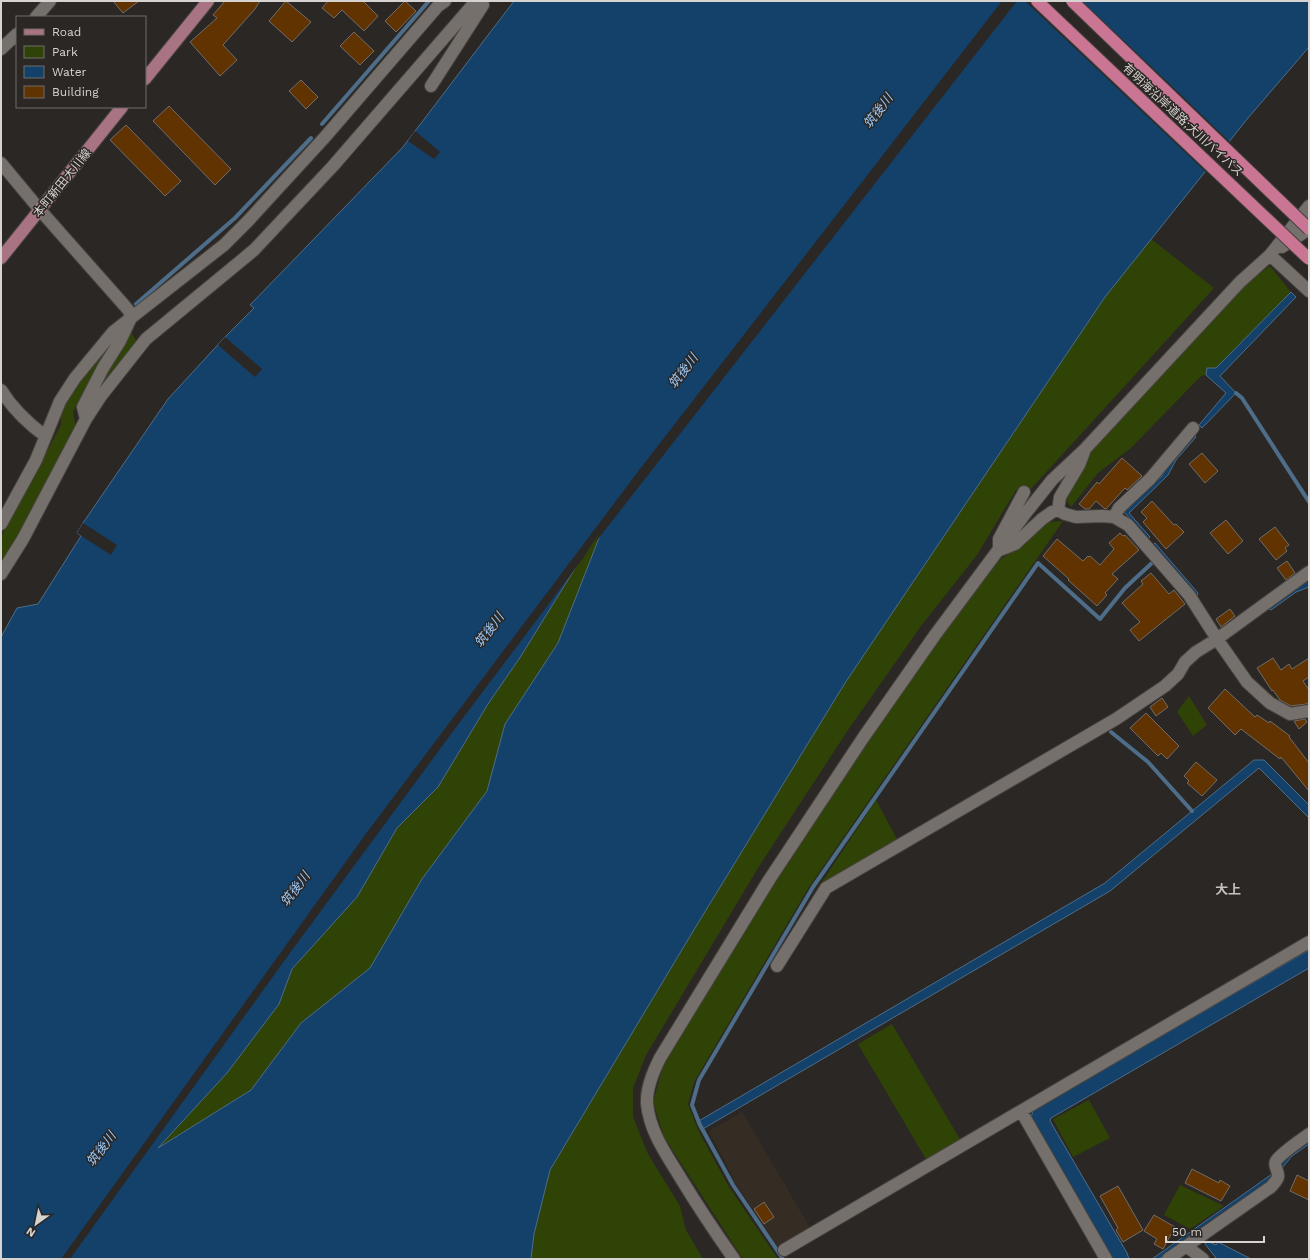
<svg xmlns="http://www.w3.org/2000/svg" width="1310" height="1260" font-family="'Work Sans','Noto Sans JP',sans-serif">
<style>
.built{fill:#352c24}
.green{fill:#2f4307}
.water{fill:#13416a;stroke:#4e6d89;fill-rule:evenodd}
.pier{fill:#2b2724}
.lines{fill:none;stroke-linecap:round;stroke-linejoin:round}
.stream{stroke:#4e6d89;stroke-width:4}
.building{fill:#603300;stroke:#726d69}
.minor-casing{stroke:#464340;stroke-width:14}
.major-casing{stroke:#464340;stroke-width:14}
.minor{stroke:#75706c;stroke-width:12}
.major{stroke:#a87383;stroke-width:12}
.highway-bridge-casing{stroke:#464340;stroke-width:14;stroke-linecap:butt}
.highway-bridge{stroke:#ca7593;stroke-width:12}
.labels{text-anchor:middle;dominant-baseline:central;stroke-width:3;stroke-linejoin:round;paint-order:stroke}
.street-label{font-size:12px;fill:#d6d3d1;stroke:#2b2724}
.water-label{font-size:13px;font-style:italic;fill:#9dcbfb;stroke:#2b2724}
.neighbourhood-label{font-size:13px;font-weight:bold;fill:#c6c1bc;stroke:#2b2724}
</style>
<rect width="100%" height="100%" fill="#2b2724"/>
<!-- built -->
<path class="built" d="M742,1112L811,1229L778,1248L735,1182L709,1131Z"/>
<!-- green -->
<path class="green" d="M1151,239L1214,288L1030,490H1016L977,555L921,626L848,730L758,868L646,1055L633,1088V1117L648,1154L680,1206L686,1230L703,1259H531L534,1234L550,1170L695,928L845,683L1105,297Z
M1270,266L1291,292L1216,368H1207L1206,375L1201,376L1131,448L1098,473L1071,507L1065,498L1088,450L1248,282Z
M130,331L137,342L94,396Z
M117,336L73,412L76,430L1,567V537L61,425V408L87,369Z
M610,512L558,643L505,724L487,791L422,879L370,968L301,1023L251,1090L156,1149L227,1073L279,1004L292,969L357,897L397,828L438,787L488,704L521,656Z
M1063,521L809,887L694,1082L688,1104L699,1132L729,1187L778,1259H743L664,1137L653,1102L664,1063L776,879L869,739L941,634L998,561L1024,544L1046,522Z
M1189,696L1207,725L1193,736L1177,712Z
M876,800L898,841L818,888Z
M892,1024L961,1141L927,1161L858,1044Z
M1089,1100L1110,1138L1073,1157L1053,1119Z
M1180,1185L1224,1206L1190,1229L1164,1215Z"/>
<!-- water -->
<path class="water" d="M514,1H1309V47L1248,118L1105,297L845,683L695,928L550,1170L534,1234L531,1259H1V721L2,719L1,718V637L17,608L38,604L81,536L77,533L83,523L168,399L225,337L254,308L250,305L403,147ZM608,515L558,643L505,724L487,791L422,879L370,968L301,1023L251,1090L158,1148L227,1073L279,1004L292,969L357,897L397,828L438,787L488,704L521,656Z
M1291,292L1296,297L1220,376L1236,393L1202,428L1199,425L1226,393L1206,375L1207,368H1216Z
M1192,434L1196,437L1176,460L1168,475L1129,513L1150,537L1148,539L1124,512L1162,476L1171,461Z
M1155,543L1198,593L1197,597L1153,545Z
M1309,578V587L1296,592L1271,610L1269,609Z
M1254,760H1264L1309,805V818L1259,768L1110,891L701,1130L697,1122L1105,883Z
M1309,950V968L1051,1118L1050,1121L1127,1253L1129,1259H1113L1031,1117L1033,1111Z
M1309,1140V1144L1292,1156L1273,1179L1159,1259H1152L1272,1174L1292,1152Z
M1207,1241L1216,1245L1218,1242L1251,1259H1218L1216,1258L1205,1244Z"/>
<!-- pier -->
<path class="pier" d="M1002,1H1017L595,543L599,533L584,557L451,734L287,957L70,1259H61L365,835L640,469Z
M1025,1H1082L1178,92L1231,143L1207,173Z
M415,131L440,152L434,159L408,141Z
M225,337L262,369L255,377L218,345Z
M83,523L117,545L111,555L77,533Z"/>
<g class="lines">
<!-- stream -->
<path class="stream" d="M322,124L429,1
M136,304L235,218L311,138
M1236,393L1242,398L1309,502
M1111,732L1148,762L1192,811
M783,1259L733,1185L700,1125L692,1105L699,1080L813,887L1038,563L1100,619L1125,588L1153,562"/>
</g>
<!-- building -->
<path class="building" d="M113,1H139L123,13Z
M225,1H260L255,9L223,45L237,60L220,76L190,42L217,18L213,15Z
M286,1L311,22L292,42L269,21Z
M328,1H363L378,16L364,31L342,10L334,18L322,8Z
M405,1L416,11L396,32L385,21Z
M354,32L374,51L360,65L340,46Z
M301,80L318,97L306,109L289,91Z
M169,106L231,169L215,185L153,121Z
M126,125L181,181L165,196L110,140Z
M1202,453L1218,471L1205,483L1189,464Z
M1122,458L1142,476L1127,490L1125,488L1106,509H1105L1096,501L1089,509H1085L1079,504L1097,482L1099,484Z
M1152,501L1174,525L1176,524L1184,532L1166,549L1143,522L1147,518L1141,512Z
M1226,520L1243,541L1228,554L1210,533Z
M1275,527L1289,545L1285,548L1287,551L1276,560L1259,539Z
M1120,533L1123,536L1125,535L1139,550L1112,574L1118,579L1105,593L1107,595L1097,606L1068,580L1069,579L1043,556L1057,539L1083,561L1088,556L1089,557L1090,556L1100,565L1114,549L1109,543Z
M1287,561L1295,573L1286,580L1277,568Z
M1151,573L1169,594L1174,590L1185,604L1139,641L1130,630L1140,622L1122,603L1143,584L1141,581Z
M1230,609L1235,616L1221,627L1216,619Z
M1273,658L1281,670L1289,664L1292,669L1309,658V677L1303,681L1309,690V702L1306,704L1291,706L1280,700L1273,690L1272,691L1257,668Z
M1225,689L1255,717L1257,715L1269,723L1270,721L1290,736L1289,737L1309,763V791L1281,757L1280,759L1241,729L1235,735L1208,708Z
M1162,698L1168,707L1156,716L1150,707Z
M1146,713L1179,746L1167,759L1161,753L1158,756L1130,728Z
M1305,719L1307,722L1299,729L1294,721Z
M1196,762L1217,780L1202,796L1187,783L1189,781L1184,776Z
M1192,1169L1219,1183L1220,1180L1230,1186L1221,1201L1185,1183Z
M1297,1175L1309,1181V1200L1290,1191Z
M1118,1186L1143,1230L1123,1242L1116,1230L1118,1228L1100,1196Z
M764,1202L774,1217L764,1224L754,1209Z
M1154,1215L1175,1227L1163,1249L1154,1244L1157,1239L1144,1231Z"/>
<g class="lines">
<defs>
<path id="minor" d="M36,17L50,1
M1,49L17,34
M431,86L483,5L481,1
M1,163L40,210L124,305L129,311L131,318L120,341L103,368L83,407L86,419
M1282,247L1309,229
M1270,255L1309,291
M1,390C12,408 29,424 45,436
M1058,510L1060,497L1079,465L1084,452
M1114,517L1119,508L1150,479L1193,428
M1,524L36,460L60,401L75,378L113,332L224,245L248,221L325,137L438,6L445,1
M999,547V539L1024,492
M1000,550L1015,544L1042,519L1052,512L1058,510L1065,514L1076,517L1102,516L1114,517L1128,525L1189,595L1217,639L1247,682L1270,703L1290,714L1309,711
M1,574L23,539L86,419L101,396L146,339L254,250L333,166L476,1
M777,966L826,888L1116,719L1165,686L1178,674L1185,662L1196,652L1217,639L1309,572
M1021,1111L1106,1259
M1186,1246L1203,1259
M784,1250L1309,942
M734,1259C715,1232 697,1205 680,1177C666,1154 650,1132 647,1104C646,1088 653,1072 660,1058L769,880L863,738L935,635L1025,514L1052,480L1085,449L1240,282L1270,255L1309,206
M1168,1259L1271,1187C1273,1184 1277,1181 1278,1177C1279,1171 1273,1166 1276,1161C1281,1153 1301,1140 1309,1134"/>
<path id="major" d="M145,79L208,1
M1,258L122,107"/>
</defs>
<!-- minor casing -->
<use href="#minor" class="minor-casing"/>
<!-- major casing -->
<use href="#major" class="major-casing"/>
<!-- minor -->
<use href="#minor" class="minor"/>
<!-- major -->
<use href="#major" class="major"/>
<defs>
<path id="highway-bridge" d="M1037,1L1309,259
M1072,1L1309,229"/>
</defs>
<!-- highway-bridge casing -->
<use href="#highway-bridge" class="highway-bridge-casing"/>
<!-- highway-bridge -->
<use href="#highway-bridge" class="highway-bridge"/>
</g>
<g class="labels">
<!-- street labels -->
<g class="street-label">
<text transform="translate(1183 120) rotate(43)">有明海沿岸道路;大川バイパス</text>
<text transform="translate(62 183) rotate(-51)">本町新田大川線</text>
</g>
<!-- water labels -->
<g class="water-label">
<text transform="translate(878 111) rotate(-53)">筑後川</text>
<text transform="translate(683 371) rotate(-53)">筑後川</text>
<text transform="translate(489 630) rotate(-53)">筑後川</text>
<text transform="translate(295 889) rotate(-53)">筑後川</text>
<text transform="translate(101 1149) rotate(-53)">筑後川</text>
</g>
<!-- neighbourhood labels -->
<g class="neighbourhood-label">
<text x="1228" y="889">大上</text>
</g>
</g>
<!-- border -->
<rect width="1310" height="1260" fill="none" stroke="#d6d3d1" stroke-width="4"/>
<!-- legend -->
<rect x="16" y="16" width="130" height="92" fill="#2b2724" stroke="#6f6c69"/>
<rect x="24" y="29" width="20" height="6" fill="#a87383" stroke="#6f6c69"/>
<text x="52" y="36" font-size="12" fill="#d6d3d1">Road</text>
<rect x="24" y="46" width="20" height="12" fill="#2f4307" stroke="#6f6c69"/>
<text x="52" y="56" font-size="12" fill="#d6d3d1">Park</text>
<rect x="24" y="66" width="20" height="12" fill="#13416a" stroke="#6f6c69"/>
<text x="52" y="76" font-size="12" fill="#d6d3d1">Water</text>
<rect x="24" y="86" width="20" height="12" fill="#603300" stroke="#6f6c69"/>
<text x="52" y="96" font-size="12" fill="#d6d3d1">Building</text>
<!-- north arrow -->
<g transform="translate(36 1224) rotate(213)" stroke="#2b2724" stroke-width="3" paint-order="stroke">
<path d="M0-3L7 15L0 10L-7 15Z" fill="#d6d3d1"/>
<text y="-6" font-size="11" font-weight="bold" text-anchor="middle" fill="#d6d3d1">N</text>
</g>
<!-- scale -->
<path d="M1166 1236v6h98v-6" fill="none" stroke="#d6d3d1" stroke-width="2"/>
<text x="1172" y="1236" font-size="12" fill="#d6d3d1" stroke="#2b2724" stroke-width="3" paint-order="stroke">50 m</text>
</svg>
